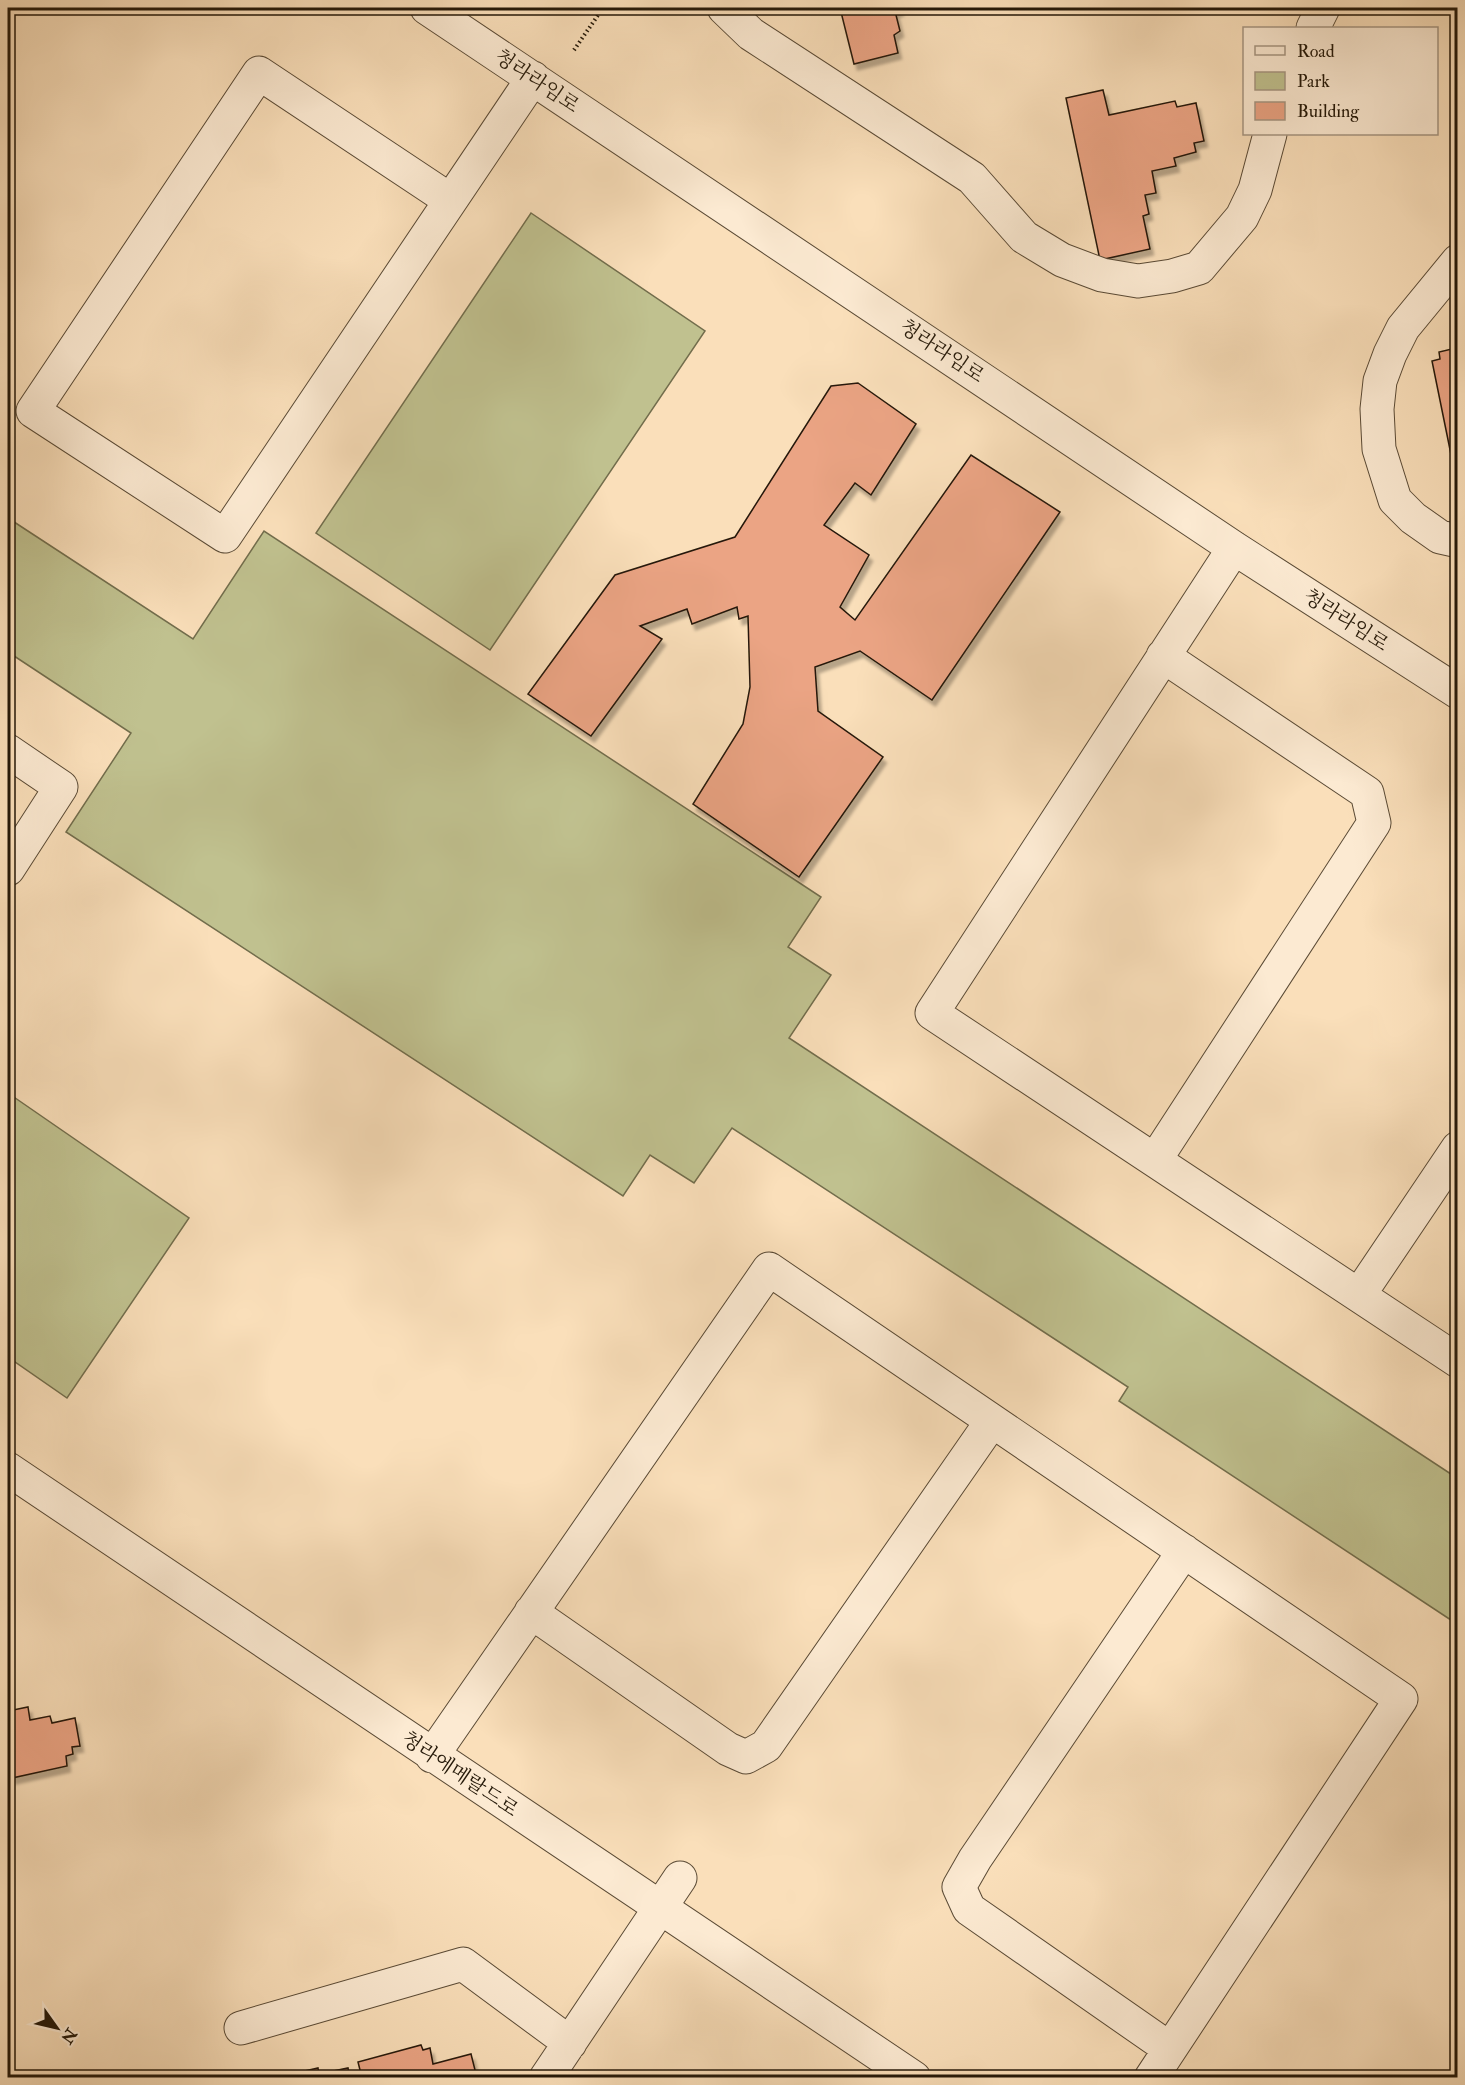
<svg xmlns="http://www.w3.org/2000/svg" width="1465" height="2085" font-family="'IM FELL Double Pica','Noto Serif KR',serif">
<style>
.green{fill:#c0c18f;stroke:#726d4c;stroke-width:1.5}
.building{fill:#eba484;stroke:#251909;stroke-width:1.5;filter:url(#shadow)}
.lines{fill:none;stroke-linecap:round;stroke-linejoin:round}
.minor-casing{stroke:#5a4a35;stroke-width:35}
.path{stroke:#251909;stroke-width:4;stroke-dasharray:1.5 3;stroke-linecap:butt}
.minor{stroke:#fcead2;stroke-width:33}
.labels{text-anchor:middle;dominant-baseline:central;stroke-width:6;stroke-linejoin:round;paint-order:stroke}
.street-label{font-size:20px;fill:#251909;stroke:#fcead2}
</style>
<defs>
<filter id="shadow"><feDropShadow dx="3.5" dy="6" stdDeviation="1.5" flood-color="#0004"/></filter>
</defs>
<rect width="100%" height="100%" fill="#fadfba"/>
<filter id="stains"><feTurbulence type="fractalNoise" baseFrequency=".00333" numOctaves="4"/><feColorMatrix values="0 0 0 0 .2 0 0 0 0 .09 0 0 0 0 .02 0 0 0 .5 -.17"/></filter>
<radialGradient id="worn" r=".72"><stop offset=".6" stop-color="#630" stop-opacity="0"/><stop offset="1" stop-color="#630" stop-opacity=".3"/></radialGradient>
<!-- green -->
<path class="green" d="M531,213L705,331L490,650L316,533Z
M8,518L193,639L264,531L821,897L788,947L831,975L789,1038L1457,1478V1624L1119,1401L1128,1387L732,1128L694,1183L650,1155L623,1196L66,832L131,733L8,652Z
M8,1093L189,1218L67,1398L8,1357Z"/>
<!-- building -->
<path class="building" d="M840,8H899L900,10L895,11L900,31L894,35L898,53L854,64Z
M1103,90L1109,115L1175,101L1177,107L1196,103L1204,141L1194,143L1196,152L1174,158L1176,166L1152,171L1156,193L1145,195L1149,214L1143,216L1150,249L1100,260L1066,98Z
M1458,344V489L1432,361L1440,359L1439,352L1452,349L1451,345Z
M858,383L916,424L871,495L855,483L824,525L869,555L840,607L855,620L971,455L1060,512L932,700L860,651L815,667L818,711L883,757L799,877L693,804L743,724L750,687L748,616L739,619L737,607L692,624L687,609L640,626L662,639L591,736L528,694L615,575L735,537L831,386Z
M28,1707L30,1720L50,1716L52,1723L75,1718L80,1746L72,1747L73,1754L66,1756L67,1766L12,1778L10,1766H8V1711Z
M421,2045L423,2050L430,2048L433,2064L471,2054L477,2078H362L358,2062Z
M318,2068L319,2074L348,2068L350,2078H284L283,2076Z"/>
<g class="lines">
<defs>
<path id="minor" d="M427,8L1234,548L1458,692
M724,8L751,34L972,178L1024,237L1062,260L1102,275L1138,281L1172,276L1199,268L1242,217L1255,190L1270,134
M1313,28L1323,8
M450,200L259,73L33,411L225,536L533,78
M1458,261L1403,328L1390,354L1380,381L1377,409L1379,449L1395,500L1413,518L1440,537L1458,541
M1234,548L932,1013L1458,1361
M8,751L61,787L8,869
M1155,1160L1374,823L1367,793L1163,656
M1359,1295L1458,1148
M8,1469L914,2078
M531,1612L728,1749L746,1757L766,1746L992,1421
M432,1756L769,1269L1401,1699L1151,2078
M241,2028L463,1964L570,2043
M1170,2049L969,1909L959,1887L975,1859L1184,1551
M546,2078L680,1878"/>
</defs>
<!-- minor casing -->
<use href="#minor" class="minor-casing"/>
<!-- path -->
<path class="path" d="M574,50L603,8"/>
<!-- minor -->
<use href="#minor" class="minor"/>
</g>
<g class="labels">
<!-- street labels -->
<g class="street-label">
<text transform="translate(537 81) rotate(34)">청라라임로</text>
<text transform="translate(942 351) rotate(34)">청라라임로</text>
<text transform="translate(1346 620) rotate(33)">청라라임로</text>
<text transform="translate(460 1774) rotate(34)">청라에메랄드로</text>
</g>
</g>
<!-- margin -->
<rect width="1465" height="2085" fill="none" stroke="#fadfba" stroke-width="30"/>
<rect x="9" y="9" width="1447" height="2067" fill="none" stroke="#251909" stroke-width="3"/>
<rect x="15" y="15" width="1435" height="2055" fill="none" stroke="#251909" stroke-width="1.5"/>
<!-- legend -->
<rect x="1243" y="27" width="195" height="108" fill="#fcead2" stroke="#a69682" stroke-width="1.5"/>
<rect x="1255" y="46" width="30" height="9" fill="#fcead2" stroke="#a69682" stroke-width="1.5"/>
<text x="1297" y="57" font-size="18" fill="#251909">Road</text>
<rect x="1255" y="72" width="30" height="18" fill="#c0c18f" stroke="#a69682" stroke-width="1.5"/>
<text x="1297" y="87" font-size="18" fill="#251909">Park</text>
<rect x="1255" y="102" width="30" height="18" fill="#eba484" stroke="#a69682" stroke-width="1.5"/>
<text x="1297" y="117" font-size="18" fill="#251909">Building</text>
<!-- north arrow -->
<g transform="translate(57 2028) rotate(124)" stroke="#fcead2" stroke-width="4.5" paint-order="stroke">
<path d="M0-4.5L10 22L0 15L-10 22Z" fill="#251909"/>
<text y="-9" font-size="16" font-weight="bold" text-anchor="middle" fill="#251909">N</text>
</g>
<rect width="100%" height="100%" filter="url(#stains)"/>
<rect width="100%" height="100%" fill="url(#worn)"/>
</svg>
